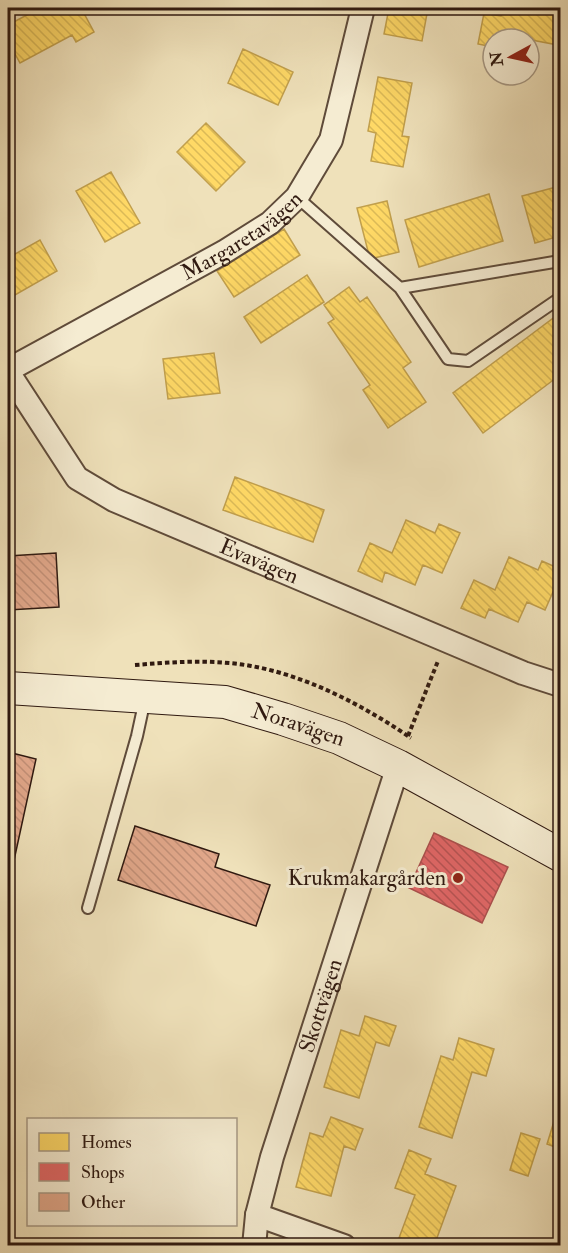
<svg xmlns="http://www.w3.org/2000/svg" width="568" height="1253" font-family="'IM FELL Double Pica',serif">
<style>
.homes{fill:url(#homes-back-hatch);stroke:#c19f4c;stroke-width:1.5}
.shops{fill:url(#shops-back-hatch);stroke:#ab4f4c;stroke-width:1.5}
.building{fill:url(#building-back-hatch);stroke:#2f1910;stroke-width:1.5}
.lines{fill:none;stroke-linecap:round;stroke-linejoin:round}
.lane-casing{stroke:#5f4b3a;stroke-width:14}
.street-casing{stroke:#5f4b3a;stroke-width:26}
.secondary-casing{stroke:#2f1910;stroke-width:34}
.path{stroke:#2f1910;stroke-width:4;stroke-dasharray:4.5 3;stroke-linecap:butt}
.lane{stroke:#f5ecd2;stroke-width:10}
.street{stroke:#f5ecd2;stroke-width:22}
.secondary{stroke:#f5ecd2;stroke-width:32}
.poi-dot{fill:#8f2418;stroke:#f5ecd2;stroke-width:2}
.labels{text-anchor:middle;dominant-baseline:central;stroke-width:6;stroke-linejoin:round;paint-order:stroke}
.street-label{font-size:22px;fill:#2f1910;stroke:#f5ecd2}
.poi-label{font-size:22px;fill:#2f1910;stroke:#f5ecd2;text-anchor:end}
</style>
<defs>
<pattern id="homes-back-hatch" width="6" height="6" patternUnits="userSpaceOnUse" patternTransform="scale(1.5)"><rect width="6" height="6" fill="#ffd966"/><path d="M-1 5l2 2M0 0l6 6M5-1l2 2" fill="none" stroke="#dbba57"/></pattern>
<pattern id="shops-back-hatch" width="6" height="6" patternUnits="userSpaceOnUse" patternTransform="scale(1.5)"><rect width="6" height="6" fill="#e06666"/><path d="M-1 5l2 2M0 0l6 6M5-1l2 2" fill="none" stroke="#b65353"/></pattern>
<pattern id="building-back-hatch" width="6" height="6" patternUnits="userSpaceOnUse" patternTransform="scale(1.5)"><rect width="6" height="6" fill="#e1a78a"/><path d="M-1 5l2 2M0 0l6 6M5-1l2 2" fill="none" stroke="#c18f76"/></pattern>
</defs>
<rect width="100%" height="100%" fill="#efe1ba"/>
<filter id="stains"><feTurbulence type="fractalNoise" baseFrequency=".00333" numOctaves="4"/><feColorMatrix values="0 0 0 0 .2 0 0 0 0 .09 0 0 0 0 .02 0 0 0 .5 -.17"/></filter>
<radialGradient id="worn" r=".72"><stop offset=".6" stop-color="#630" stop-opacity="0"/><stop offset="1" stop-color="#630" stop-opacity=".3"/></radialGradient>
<!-- homes -->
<path class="homes" d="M40,8H61L64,14L81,8L94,32L76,42L72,35L20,63L8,41V25Z
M389,8H428L422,41L384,34Z
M502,8H560L558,45L500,34L499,39H493V47L478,44L484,13L501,16Z
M243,49L293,72L278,105L228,83Z
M378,77L412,83L402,136L409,137L403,167L371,161L376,133L368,131Z
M206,123L245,162L216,191L177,152Z
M111,172L140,223L105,242L76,191Z
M560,186V236L535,243L522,196Z
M489,194L503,241L419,267L405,220Z
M387,201L399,252L370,259L357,208Z
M284,229L300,255L234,297L217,271Z
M40,240L57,271L8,299V258Z
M307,275L324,302L261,343L244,317Z
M349,287L360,302L367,297L411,362L403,368L426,402L388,428L363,390L370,385L328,323L334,319L324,305Z
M560,313V375L483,433L453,393Z
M214,353L220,393L168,399L163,359Z
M235,477L324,510L313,542L223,510Z
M406,520L435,533L439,524L460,533L442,573L423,565L415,585L385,572L382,582L358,571L370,543L392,553Z
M509,557L538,570L542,561L560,569V576L545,610L527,602L518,622L489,609L485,618L461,608L474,580L495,590Z
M365,1016L396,1026L389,1046L376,1042L359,1098L324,1087L341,1030L359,1036Z
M459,1038L494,1049L486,1076L472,1072L452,1138L419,1127L441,1056L453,1060Z
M559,1105L560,1106V1149L547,1144Z
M331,1117L363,1129L355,1150L344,1146L331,1196L296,1187L310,1133L323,1137Z
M521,1133L540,1139L528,1176L510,1170Z
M409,1150L431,1159L425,1174L456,1186L434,1246H420L399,1238L415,1195L395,1188Z"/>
<!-- shops -->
<path class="shops" d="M434,833L508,867L482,923L409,888Z"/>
<!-- building -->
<path class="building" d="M56,553L59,607L8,610V556Z
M8,752L36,759L8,888Z
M135,826L219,854L215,867L270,885L256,926L118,880Z"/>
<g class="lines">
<defs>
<path id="lane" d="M297,197L400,288L560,261
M400,288L448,359L468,361L560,298
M88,908L137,736L145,699"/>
<g id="street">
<path id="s1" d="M8,370L224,252L270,223L297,197L331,140L363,8"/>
<path id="s2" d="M8,372L77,478L114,500L523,673L560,685"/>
<path d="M257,1215L344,1246"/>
<path id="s3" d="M254,1246L257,1215L272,1157L398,766"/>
</g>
<g id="secondary">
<path id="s4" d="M8,688L225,702L283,719L339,738L398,766L560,855"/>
</g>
</defs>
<!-- lane casing -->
<use href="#lane" class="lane-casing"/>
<!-- street casing -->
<use href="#street" class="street-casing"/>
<!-- secondary casing -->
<use href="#secondary" class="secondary-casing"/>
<!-- path -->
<path class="path" d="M135,665C174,662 213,659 251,666C308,676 364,706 411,738
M408,736L438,661"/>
<!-- lane -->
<use href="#lane" class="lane"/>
<!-- street -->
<use href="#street" class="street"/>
<!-- secondary -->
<use href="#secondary" class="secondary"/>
</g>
<!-- markers -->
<circle class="poi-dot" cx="458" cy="878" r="6"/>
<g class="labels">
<!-- street labels -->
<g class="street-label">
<text stroke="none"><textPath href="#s1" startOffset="270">Margaretavägen</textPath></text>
<text stroke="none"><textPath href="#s2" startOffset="327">Evavägen</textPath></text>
<text stroke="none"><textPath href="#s4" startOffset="294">Noravägen</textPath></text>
<text stroke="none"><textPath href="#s3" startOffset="250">Skottvägen</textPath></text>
</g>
<!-- poi labels -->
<g class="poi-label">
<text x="446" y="878">Krukmakargården</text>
</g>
</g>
<!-- margin -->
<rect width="568" height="1253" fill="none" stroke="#efe1ba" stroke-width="30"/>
<rect x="9" y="9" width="550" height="1235" fill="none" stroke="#2f1910" stroke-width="3"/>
<rect x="15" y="15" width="538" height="1223" fill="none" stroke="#2f1910" stroke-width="1.5"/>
<!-- legend -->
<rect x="27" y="1118" width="210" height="108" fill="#f5ecd2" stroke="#a69884" stroke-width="1.5"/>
<rect x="39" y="1133" width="30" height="18" fill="#ffd966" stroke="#a69884" stroke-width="1.5"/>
<text x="81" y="1148" font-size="18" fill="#2f1910">Homes</text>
<rect x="39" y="1163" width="30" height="18" fill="#e06666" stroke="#a69884" stroke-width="1.5"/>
<text x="81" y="1178" font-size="18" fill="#2f1910">Shops</text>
<rect x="39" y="1193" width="30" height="18" fill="#e1a78a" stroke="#a69884" stroke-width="1.5"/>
<text x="81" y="1208" font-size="18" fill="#2f1910">Other</text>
<!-- north arrow -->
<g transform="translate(511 57) rotate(262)"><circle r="28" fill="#f5ecd2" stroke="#a69884" stroke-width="1.5"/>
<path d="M0-4.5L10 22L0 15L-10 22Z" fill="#8f2418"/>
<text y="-9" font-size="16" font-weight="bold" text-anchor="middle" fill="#2f1910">N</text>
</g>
<rect width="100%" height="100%" filter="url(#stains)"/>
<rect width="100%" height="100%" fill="url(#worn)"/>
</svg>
